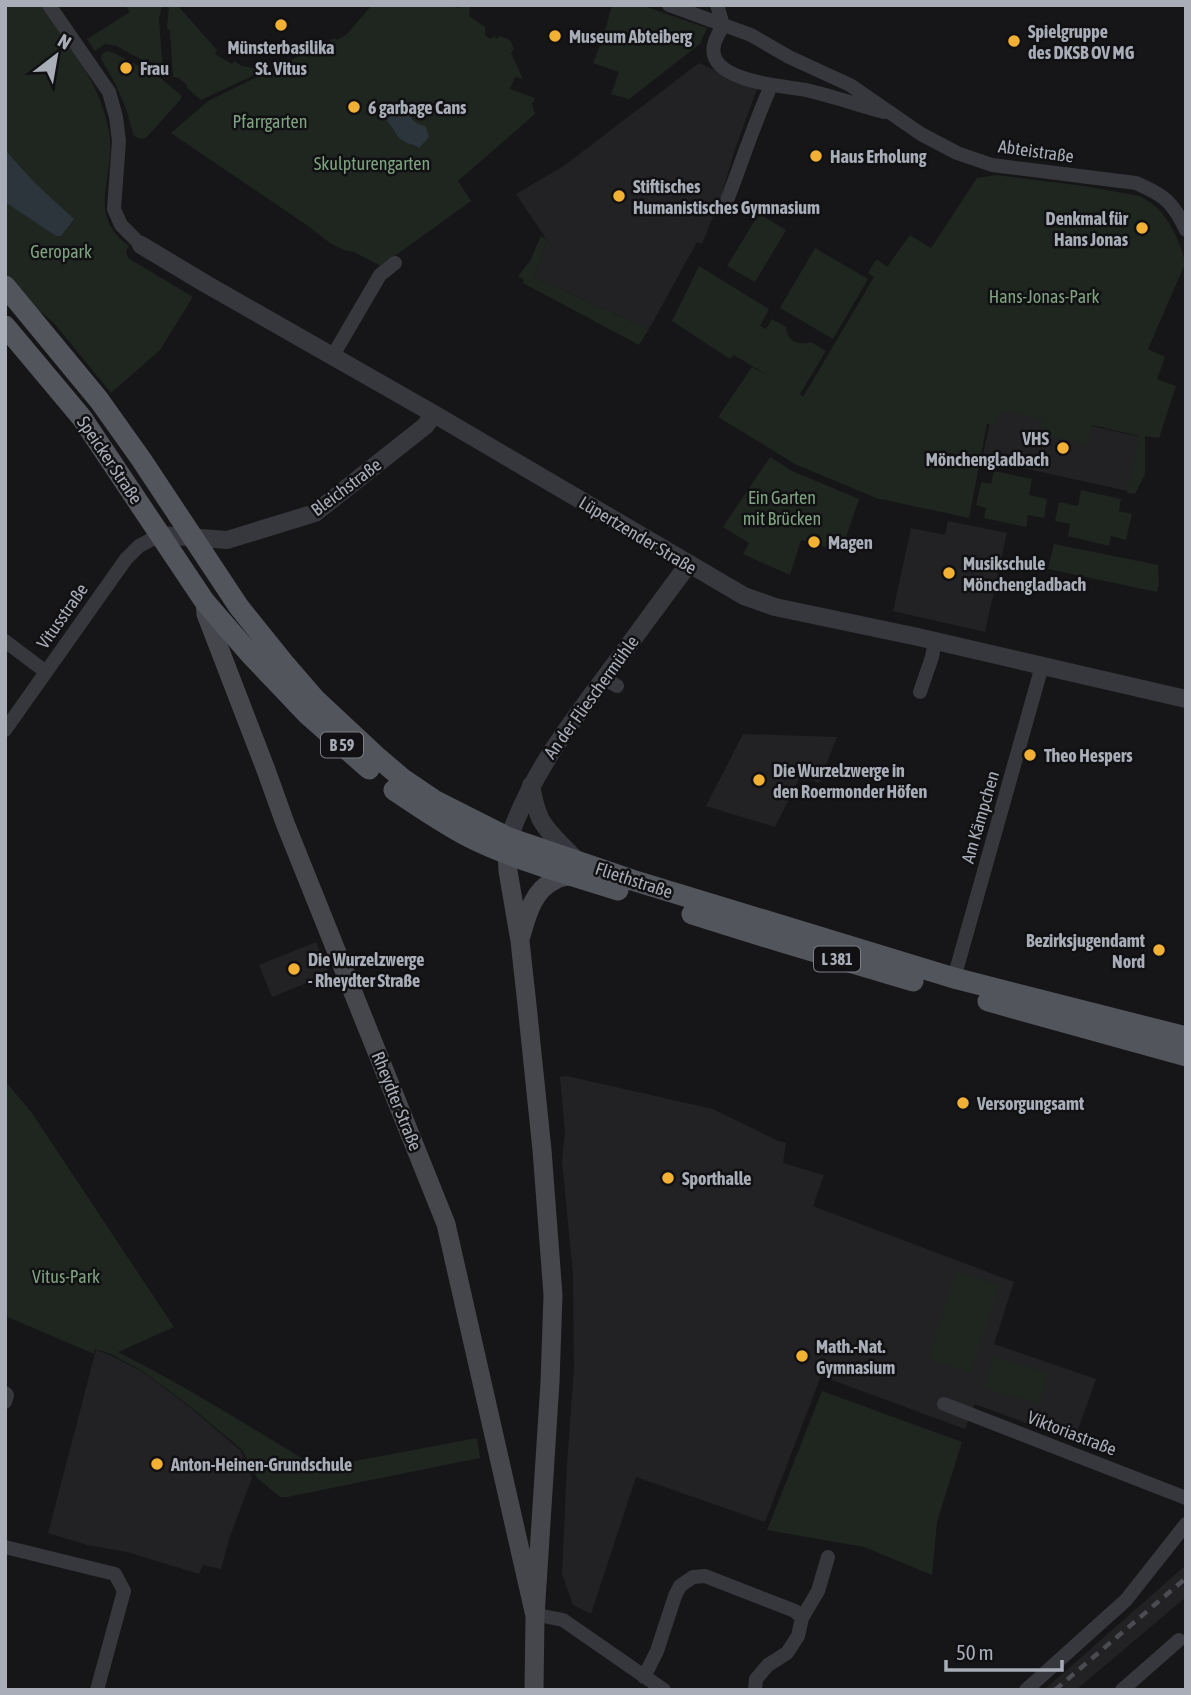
<svg xmlns="http://www.w3.org/2000/svg" width="1191" height="1695" font-family="'Asap Condensed',sans-serif">
<style>
.built{fill:#222225}
.green{fill:#1e261f}
.water{fill:#2c353c}
.lines{fill:none;stroke-linecap:round;stroke-linejoin:round}
.minor{stroke:#37383d;stroke-width:14}
.tertiary{stroke:#37383d;stroke-width:18}
.secondary{stroke:#45474d;stroke-width:19}
.primary{stroke:#53555c;stroke-width:21}
.rail{stroke:#4a4c52;stroke-width:4.5;stroke-dasharray:9 7;stroke-linecap:butt}
.poi-dot{fill:#f2b134;stroke:#111113;stroke-width:2.5}
.labels{text-anchor:middle;dominant-baseline:central;stroke-width:5;stroke-linejoin:round;paint-order:stroke}
.shield{fill:#111113;stroke:#7b7e86;stroke-width:2}
.shield-label{font-size:16px;font-weight:bold;fill:#a8adb8}
.poi-label{font-size:18px;font-weight:bold;fill:#a8adb8;stroke:#111113;text-anchor:start}
.park-label{font-size:18px;fill:#7fa381;stroke:#111113}
.street-label{font-size:18px;fill:#a8adb8;stroke:#111113}
</style>
<rect width="100%" height="100%" fill="#161618"/>
<!-- built -->
<path class="built" d="M699,63L757,89L734,152L721,197L702,244L697,242L649,329L534,277L547,240L516,194L565,165Z
M994,404L1145,438L1133,492L982,459Z
M948,521L1007,533L985,632L893,611L911,528L945,535Z
M743,734L837,737L819,783L801,775L775,827L706,806Z
M316,942L329,974L272,997L259,965Z
M567,1076L713,1109L776,1140L786,1143L783,1163L824,1175L813,1206L1014,1282L994,1344L1096,1379L1074,1441L975,1404L965,1429L821,1376L765,1522L636,1477L591,1614L573,1605L562,1574L567,1463L574,1369L573,1275L562,1161L565,1132L560,1077Z
M96,1350L110,1355L143,1372L192,1409L241,1451L252,1478L229,1539L221,1569L203,1565L199,1574L127,1552L87,1545L48,1533Z
M1186,1565V1597L1076,1690H1044Z"/>
<!-- green -->
<path class="green" d="M5,5H42C69,45 101,84 109,132C117,175 84,213 129,246L126,251L128,258L193,297L160,350L111,393L54,323L37,309L5,275Z
M125,5H162L159,19L163,72L117,46L105,44L95,51L87,39L130,12Z
M169,5H177L217,50L215,54L232,64L234,61L242,66L265,70L201,100L187,88V85L179,78L173,77L170,31L167,28Z
M372,5H447L458,8L465,5H470L469,16L485,27V35L490,39L494,36L497,39L500,36L510,40L514,49L511,53L523,79L515,77L510,89L535,98L532,104L535,114L458,181L471,201L381,266L354,252L344,250L330,243L308,226L171,133L208,101L335,38L337,40L346,35Z
M612,5H641L707,28L700,44L629,99L611,94L619,72L593,63L603,38Z
M107,51L114,53L158,76L181,95V99L146,138L140,139L134,136L126,109L115,83L101,59L102,54Z
M997,175L1084,186L1139,196C1159,205 1168,219 1177,238C1181,248 1185,255 1184,266L1148,349L1165,357L1157,379L1176,386L1159,438L1145,436V474L1135,494L1127,493L1139,436L1092,425L1087,445L1045,436L1047,428L1041,427L1042,419L1000,411L997,425L987,424L969,518L876,498L795,464L718,417L752,367L770,377L734,355L730,359L672,321L699,266L769,309L760,326L766,329L772,319L786,327C787,341 798,346 811,342L826,351L800,394L803,397L874,277L868,273L875,261L878,260L887,267L910,235L931,248L977,178Z
M759,214L786,230L755,282L727,266Z
M541,236L547,240L534,277L649,329L639,345L523,283L524,280L518,276L530,261Z
M815,248L868,279L833,339L780,308Z
M770,457L792,471L859,499L841,552L801,540L790,575L743,554L749,543L723,527Z
M994,471L1032,479L1029,495L1047,499L1044,518L1028,515L1026,527L984,518L986,508L976,505L981,483V482L991,484Z
M1081,490L1121,499L1119,511L1132,514L1126,540L1111,536L1109,546L1068,536L1070,524L1055,521L1059,502L1078,506Z
M1054,544L1158,565L1159,584L1157,592L1048,569Z
M5,1081L32,1113L174,1327L118,1352C187,1387 252,1428 318,1468L477,1438L480,1458L287,1497H280L275,1493L257,1478L242,1450L192,1408L144,1372L111,1354L95,1349L94,1354L5,1316Z
M956,1271L1000,1285L971,1372L928,1359Z
M993,1356L1049,1373L1039,1404L984,1388Z
M822,1391L962,1442L937,1522L932,1575L864,1547L767,1530Z"/>
<!-- water -->
<path class="water" d="M396,109C416,110 405,117 417,123C420,125 423,125 426,127L429,137L419,148C413,143 408,145 402,140C394,135 394,126 386,120Z
M5,150L35,183L74,219L61,236H56L5,202Z"/>
<g class="lines">
<!-- minor -->
<path class="minor" d="M49,5L109,92L116,117L119,141L114,209L121,225L141,245
M669,5L751,35L789,57L850,85L921,134L957,153L992,165L1136,183C1164,195 1173,202 1186,230
M717,5L723,25
M723,25C719,34 711,44 714,55C721,82 783,86 806,90C832,96 858,105 884,112
M724,208C740,168 753,126 771,86
M332,357L380,275L395,263
M5,641L46,672
M604,678L617,686
M920,692L932,657L935,641
M5,730L126,559L139,546L160,535
M954,978L1042,666
M5,1393L7,1395L5,1402
M944,1404L1186,1498
M5,1547L115,1574L124,1591L97,1690
M535,1616H543L563,1620L664,1690
M644,1677L657,1651L675,1596L680,1586L693,1577L705,1576L795,1611L802,1618
M755,1690L756,1679L768,1665L787,1653L798,1636L802,1618L818,1591L828,1557
M1026,1690L1126,1600L1186,1524
M1122,1690L1179,1640"/>
<!-- tertiary -->
<path class="tertiary" d="M141,245L206,284L434,414L744,596L775,607L918,637L1186,699
M160,535L227,540L315,513L425,426L434,414
M531,785C533,796 535,807 540,818C548,834 565,847 577,861
M509,838C532,773 565,731 605,677C633,640 660,602 688,565"/>
<!-- secondary -->
<path class="secondary" d="M205,602L206,614L266,770L285,823L446,1224L535,1616
M507,852L508,871L520,941L527,1005L542,1150L553,1295L550,1382L535,1616L534,1690
M521,936C527,915 533,890 555,880C560,877 567,877 572,875"/>
<!-- primary -->
<path class="primary" d="M5,286L99,400L141,459L239,607L284,663L316,700L376,756L403,779L434,800L509,838L632,880L954,978L1186,1037
M5,326L82,418L205,602L251,655L308,715L369,769
M394,790C419,807 444,824 471,838C515,860 571,875 618,890
M692,914L782,942L913,981
M988,1001L1186,1056"/>
<!-- rail -->
<path class="rail" d="M1055,1690L1186,1578"/>
</g>
<!-- markers -->
<g class="poi-dot">
<circle cx="281" cy="25" r="7"/>
<circle cx="555" cy="36" r="7"/>
<circle cx="1014" cy="41" r="7"/>
<circle cx="126" cy="68" r="7"/>
<circle cx="354" cy="107" r="7"/>
<circle cx="816" cy="156" r="7"/>
<circle cx="619" cy="196" r="7"/>
<circle cx="1142" cy="228" r="7"/>
<circle cx="1063" cy="448" r="7"/>
<circle cx="814" cy="542" r="7"/>
<circle cx="949" cy="573" r="7"/>
<circle cx="1030" cy="755" r="7"/>
<circle cx="759" cy="780" r="7"/>
<circle cx="1159" cy="950" r="7"/>
<circle cx="294" cy="969" r="7"/>
<circle cx="963" cy="1103" r="7"/>
<circle cx="668" cy="1178" r="7"/>
<circle cx="802" cy="1356" r="7"/>
<circle cx="157" cy="1464" r="7"/>
</g>
<g class="labels">
<!-- shield labels -->
<g class="shield">
<rect x="321" y="732.5" width="42" height="25" rx="5"/>
<rect x="814" y="946.5" width="46" height="25" rx="5"/>
</g>
<g class="shield-label">
<text x="342" y="745">B 59</text>
<text x="837" y="959">L 381</text>
</g>
<!-- poi labels -->
<g class="poi-label">
<text x="1028" y="31">Spielgruppe<tspan x="1028" dy="21">des DKSB OV MG</tspan></text>
<text x="569" y="36">Museum Abteiberg</text>
<text x="281" y="47" text-anchor="middle">Münsterbasilika<tspan x="281" dy="21">St. Vitus</tspan></text>
<text x="140" y="68">Frau</text>
<text x="368" y="107">6 garbage Cans</text>
<text x="830" y="156">Haus Erholung</text>
<text x="633" y="186">Stiftisches<tspan x="633" dy="21">Humanistisches Gymnasium</tspan></text>
<text x="1128" y="218" text-anchor="end">Denkmal für<tspan x="1128" dy="21">Hans Jonas</tspan></text>
<text x="1049" y="438" text-anchor="end">VHS<tspan x="1049" dy="21">Mönchengladbach</tspan></text>
<text x="828" y="542">Magen</text>
<text x="963" y="563">Musikschule<tspan x="963" dy="21">Mönchengladbach</tspan></text>
<text x="1044" y="755">Theo Hespers</text>
<text x="773" y="770">Die Wurzelzwerge in<tspan x="773" dy="21">den Roermonder Höfen</tspan></text>
<text x="1145" y="940" text-anchor="end">Bezirksjugendamt<tspan x="1145" dy="21">Nord</tspan></text>
<text x="308" y="959">Die Wurzelzwerge<tspan x="308" dy="21">- Rheydter Straße</tspan></text>
<text x="977" y="1103">Versorgungsamt</text>
<text x="682" y="1178">Sporthalle</text>
<text x="816" y="1346">Math.-Nat.<tspan x="816" dy="21">Gymnasium</tspan></text>
<text x="171" y="1464">Anton-Heinen-Grundschule</text>
</g>
<!-- park labels -->
<g class="park-label">
<text x="270" y="121">Pfarrgarten</text>
<text x="372" y="163">Skulpturengarten</text>
<text x="61" y="251">Geropark</text>
<text x="1044" y="296">Hans-Jonas-Park</text>
<text x="782" y="497">Ein Garten<tspan x="782" dy="21">mit Brücken</tspan></text>
<text x="66" y="1276">Vitus-Park</text>
</g>
<!-- street labels -->
<g class="street-label">
<text transform="translate(1036 151) rotate(8)">Abteistraße</text>
<text transform="translate(110 460) rotate(56)">Speicker Straße</text>
<text transform="translate(346 487) rotate(-37)">Bleichstraße</text>
<text transform="translate(638 535) rotate(31)">Lüpertzender Straße</text>
<text transform="translate(62 616) rotate(-55)">Vitusstraße</text>
<text transform="translate(591 697) rotate(-54)">An der Flieschermühle</text>
<text transform="translate(980 817) rotate(-74)">Am Kämpchen</text>
<text transform="translate(634 880) rotate(18)">Fliethstraße</text>
<text transform="translate(397 1101) rotate(68)">Rheydter Straße</text>
<text transform="translate(1072 1433) rotate(21)">Viktoriastraße</text>
</g>
</g>
<!-- border -->
<rect width="1191" height="1695" fill="none" stroke="#a8adb8" stroke-width="14"/>
<!-- north arrow -->
<g transform="translate(56 56) rotate(31)" stroke="#111113" stroke-width="5" paint-order="stroke">
<path d="M0-5L12 26L0 18L-12 26Z" fill="#a8adb8"/>
<text y="-10" font-size="19" font-weight="bold" text-anchor="middle" fill="#a8adb8">N</text>
</g>
<!-- scale -->
<path d="M946 1660v10h116v-10" fill="none" stroke="#a8adb8" stroke-width="3.5"/>
<text x="956" y="1660" font-size="21" fill="#a8adb8" stroke="#111113" stroke-width="5" paint-order="stroke">50 m</text>
</svg>
